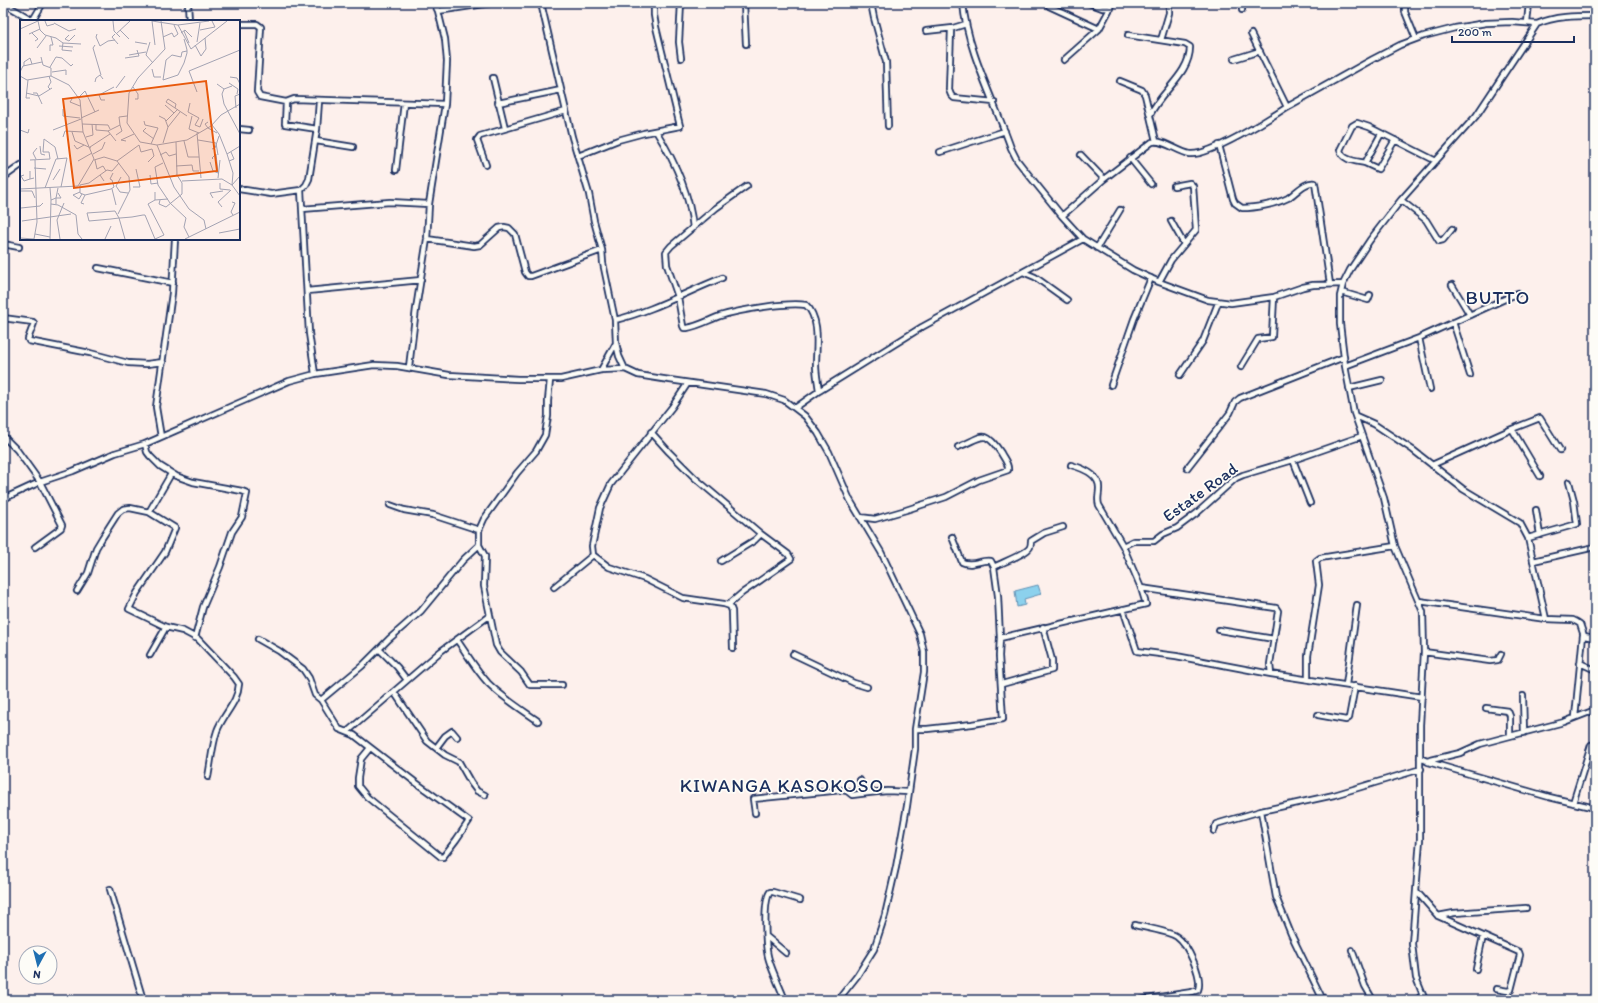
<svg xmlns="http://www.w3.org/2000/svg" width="1598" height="1003" font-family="Itim,sans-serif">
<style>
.water{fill:#8cd1ed;stroke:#5f90b4}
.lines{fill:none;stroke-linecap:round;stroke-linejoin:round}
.minor-casing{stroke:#1b2f5e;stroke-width:8}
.minor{stroke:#fdfcf7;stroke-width:4.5}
.labels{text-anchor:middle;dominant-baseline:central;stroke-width:3.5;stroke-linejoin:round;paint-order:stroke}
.street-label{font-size:17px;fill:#1b2f5e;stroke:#fdfcf7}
.quarter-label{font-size:19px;letter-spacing:1px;fill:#1b2f5e;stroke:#fdfcf7}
.inset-road{fill:none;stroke:#a3a3b3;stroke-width:1}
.view{fill:#e8590c;fill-opacity:0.15;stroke:#e8590c;stroke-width:2}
.inset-edge{fill:none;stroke:#1b2f5e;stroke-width:2}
</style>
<rect width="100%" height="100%" fill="#fdf0ec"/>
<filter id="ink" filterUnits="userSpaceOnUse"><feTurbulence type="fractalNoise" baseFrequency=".025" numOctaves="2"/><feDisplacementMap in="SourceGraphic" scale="8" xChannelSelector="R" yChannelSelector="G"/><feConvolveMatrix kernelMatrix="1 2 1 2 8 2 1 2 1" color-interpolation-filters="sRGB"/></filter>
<g filter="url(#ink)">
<!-- water -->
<path class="water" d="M1038,585L1041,594L1024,599L1025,605L1017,607L1015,591Z"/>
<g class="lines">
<defs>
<path id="minor" d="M3,3L34,21
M188,3L189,21
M434,3L438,11L491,3
M541,3L572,137L589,194L594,221L602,250L603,263L615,320L616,343L619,356L625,369L638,375L663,379L766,394L784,400L805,416L818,433L829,452L850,500L881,552L920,634L924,652V672L915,729V749L907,806L896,867L885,915L874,949L857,976L838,1000
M744,3L746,44
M871,3L874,18L886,62L888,126
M963,3C967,51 995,102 1011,148L1017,160L1024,169L1062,216L1083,239L1133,270L1159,282L1208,300L1231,303L1274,297L1303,287L1313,285L1343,284
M1089,3L1102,8H1111
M1405,4V12L1416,39
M1049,6L1099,29
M1242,10V3
M33,20L43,3
M1527,23L1529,3
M239,24H257L261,27L257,92L260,97L286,102L294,99L445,104
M951,29L949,90L951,95L954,98L994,102
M926,31L953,28L966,24
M1128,35L1185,44L1190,47C1190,74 1161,91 1150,115
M1161,40L1169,13V3
M681,58L679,42L681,3
M1234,59L1260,51
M1064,60L1099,29L1113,3
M493,78L505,128
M1120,81L1142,90L1145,95L1156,141
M286,102L285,124L317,129
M498,103L561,90
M1287,107L1373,59L1400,45L1424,36L1455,28L1486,23L1512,22L1537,24
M239,129L249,130
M656,131C674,160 690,194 693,228
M1381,134L1365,163L1378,169L1395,140
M316,141L353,147
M1219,145L1233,199L1235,203L1242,208C1256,208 1276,204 1288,198C1296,193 1305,181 1315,183L1330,284
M940,152L1005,131
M1081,155L1104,179
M578,156L618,140L644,133L680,126L656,27L654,15V3
M1130,158L1151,184
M1365,163C1356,161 1343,161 1340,150L1352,126L1357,123L1369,127L1436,161
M486,165L477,140L480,136L566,111
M396,170L404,103
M3,178L21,165
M747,186L716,208L671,246L666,252L667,265L678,297L683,326L684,328H687C699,326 709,320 720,316C739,310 787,302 806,305C821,319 816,347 816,365C816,374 818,382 819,391
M239,189L271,194L301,190L309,333L315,374
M301,190L306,185L309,179L317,129L319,101
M1401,200L1426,220L1439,241L1443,240L1452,229
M302,209L390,202L429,204
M1062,216L1104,179L1152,142C1163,139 1178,152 1190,154C1210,156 1269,119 1287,107L1251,34
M1171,221L1184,244
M427,239L474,246L480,245L499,228L504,227L509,228L515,234L525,272L528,276H531L602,250
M3,244L19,247
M1097,248L1120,210
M98,268L173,283
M1023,272L1035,277L1067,300
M1159,282L1171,260L1196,230L1193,186L1190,183L1174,186
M1452,285L1470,315
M307,291L421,280
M1341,292L1368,300L1370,295
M3,318L33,322L34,323L28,339L29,341L90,353L128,363L147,364L163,362
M615,320C653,311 686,292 722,278
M1453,322L1470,375
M1419,338L1430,389
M1345,366L1419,338L1518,293
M409,367L416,309L427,239L429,204L445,104L447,61L445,39L438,11
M1241,367L1258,339L1272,337V336L1274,297
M601,370L616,343
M1180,375L1203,341L1218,303
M688,383L672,407L611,484L600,508L592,546L593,555L609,567L645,579L683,598L724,604L730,606L732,611L733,648
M1111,385L1134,319L1151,278
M1349,388L1382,380
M795,408L819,391L922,327L1083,239
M1356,416L1374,424L1413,450L1463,489L1520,523L1528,538L1546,619
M1512,429L1540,418L1560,450
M651,432L669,452L695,478L761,534L755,540L721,561
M3,436L17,450L40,482L62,525L61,528L35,547
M161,437L156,407L172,293L175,239
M145,444L147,452L150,456L160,466L176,476L193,482L242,491L247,493L242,517L232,532L220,567L203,607L195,638
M1293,460L1310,503
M1071,465C1082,468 1100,474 1099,489C1099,495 1097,499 1099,505L1123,546L1141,588
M1432,465L1512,429L1540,476
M1187,468L1230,413L1235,402L1240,398L1344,357
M3,499L40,482L73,471L115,453L145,444L289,381L315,374L374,365L397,366L449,375L518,379H561L601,370L625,369
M390,505L404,510L433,515L479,530
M1536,510L1540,535
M149,512L171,474
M860,517L875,519L906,510L946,497L979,480L1008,470C1009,464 1004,459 1001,453C984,427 982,438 958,447
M952,537L962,562C973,567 981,559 991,561L994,567
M1528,538L1577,524L1574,501L1569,482
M479,545L485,556L484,586L496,645L500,652L521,672L530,685H562
M1123,546L1133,541H1154L1163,534L1177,528L1197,513L1236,478L1243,475L1293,460L1362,436
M1533,561L1595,547
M554,587L593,555
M77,591L88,573L96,548L102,538L118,513L123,509L130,508L149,512L175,528L165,552L137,593L129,609L166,627L183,631L198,639L234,677L239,684C238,703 223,714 217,731C212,746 211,762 208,777
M1419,601L1546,619L1573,620L1577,622L1580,624L1584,636L1595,638
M728,605L742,593L791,559L788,554L761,534
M1123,609L1137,651L1176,656L1271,674L1422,697
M1219,630L1274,639
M1000,638L998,596L994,567C1001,563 1028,553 1030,547C1031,545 1031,543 1031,541L1044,533L1063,527
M258,639L279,651L303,669L309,678L315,695L321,700L339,729L354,735L415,782L469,821L456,840L443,857H441L367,797L358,786V778L361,759L370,748
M457,640C467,654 476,670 488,683C503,698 521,709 538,721
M379,649L397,667L407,680
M1424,652L1490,661L1498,660L1501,654
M793,654L854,683L867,687
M150,655L166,627
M1580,663L1595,670
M1308,679V656L1319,585L1316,561L1320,558L1395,546
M1002,684L1052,670V660L1043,627
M1346,685L1357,605
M394,692L427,741L445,755L459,762L471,783L477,791L485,795
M1523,696L1524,733
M321,700L362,666L389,639L421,611L463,560L479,545V530L484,519L517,473L536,451L545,435L548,416V401L550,380
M1486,708L1508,711L1510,716V736
M1318,715L1346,720L1349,718L1355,686
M1575,717L1583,635
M915,729H927L972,724L1003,719L999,656L1000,638L1146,604L1141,588L1276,608L1278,611L1270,664L1271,674
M347,732L441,651L489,616
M436,748L445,736L452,731L457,737
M1420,758L1427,761L1460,753L1480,744L1510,736L1564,722L1595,710
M1428,762L1549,797L1595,808
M860,780L864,791L868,793L887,791L909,792
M1573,803L1591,745L1595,744
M1261,811L1276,897L1291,934L1323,1000
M755,813L753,799L842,790L847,791L852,795L868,793
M1214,831L1216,824L1261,811L1334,795L1421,769
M110,889L143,1000
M1417,892L1438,916L1519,952L1520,955L1511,990L1508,991L1496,989
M1438,916L1454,913L1526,908
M1135,925C1143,927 1172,932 1177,937C1188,945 1203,977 1198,990L1192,992L1140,1000
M767,937L786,953
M1352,950L1365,986L1373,1000
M1476,969L1483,936
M785,1000C780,987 773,973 769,960C765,948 763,901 770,892H773L800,900
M1417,1000L1422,995
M1425,1000L1416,978L1412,944L1420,839V725L1424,652L1423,612L1395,546L1384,498L1354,413L1345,366L1340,324V296L1343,284L1350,270L1370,240L1401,200L1476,116L1537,24C1555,16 1575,16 1595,16"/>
</defs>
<!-- minor casing -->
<use href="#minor" class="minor-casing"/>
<!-- minor -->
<use href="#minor" class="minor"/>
</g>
</g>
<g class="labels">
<!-- street labels -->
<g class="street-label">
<text transform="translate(1200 492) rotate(-36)">Estate Road</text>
</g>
<!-- quarter labels -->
<g class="quarter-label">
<text x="1498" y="297">BUTTO</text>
<text x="782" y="785">KIWANGA KASOKOSO</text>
</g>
</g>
<!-- overview -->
<g transform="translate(20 20)">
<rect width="220" height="220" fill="#fdf0ec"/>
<path class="inset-road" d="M18,1L20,10L25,15L36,18L43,23M25,1L27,6L34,4M93,1L94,11L100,17M132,1L135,25M132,1L158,5L189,1M141,1L145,29L118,58L109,73L107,103L120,122L137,125L154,167L169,189L184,200L186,209M34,3L49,11L56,9M158,5L171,29L207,1M0,9L18,1M100,10L109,19M180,10L195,7L192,1M164,11L169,23M12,13L18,19L15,21M161,13L165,10L172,17M9,14L20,9M77,14L76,17L80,26L88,21L95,20M95,14L92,17L98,24M96,14L110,1M49,15L45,19L49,21L55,15M143,17L152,13L154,17L158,14L154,5M164,19L166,26L167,30V33L164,43L158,55L143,60L146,40L152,35L161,37L162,32L167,31M115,22L127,24M130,22L126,35L133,43M177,22L180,3M43,23L61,24M43,23L42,30L52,31M75,25L73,28L81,55M175,25L181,36L186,29L185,18M39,26L53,27M17,28L26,16M30,31V25H33L31,17M109,35L126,32M21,37L23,45L31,48V56M105,38L119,36L117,30M4,46V42L10,38L12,44M30,47L36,37L42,38L51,46L53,44M132,49L134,57H141M0,52L3,46L22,42M32,52L46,50V55M0,56L7,60L31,56L49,65L60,80L63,112L74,139L58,166L0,169M29,56L31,62L28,67L30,69M210,57L217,58L220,64M8,60L6,78H10M75,62L76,58L80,55L83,59M209,63L218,69L217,74M197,64L204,69L212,66M113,67L118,74V79H115M96,68L105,56M204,69L202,74L204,84L220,114M177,72L169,51L220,30M6,73L19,76L32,68M13,73H17L22,84M59,77L65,71L75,92M52,79L50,82L60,86M85,80H81L79,75L94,67M170,83L168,92L179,98L175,105L180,107L183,99M145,85L154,93M155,88L156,84L148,79L146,82L167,96M216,88L215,76L220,74M43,89V96L60,98M139,96L145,99L148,107M172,96L169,109L179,113M61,98L79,90M124,101L125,105L138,108L131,124M146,101L158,89M188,102L185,104L188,108L197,113M62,104L88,105L90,109M76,104V110L88,111L100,105L99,97L107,96M192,105L199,114L207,134L213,153L212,165M126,108L123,111L134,119M0,110L8,113L9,109M33,110L61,99M88,111L96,121M52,112L55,121L71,128M177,113L181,158M96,115L102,111L100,105M43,117L45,111L63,112M66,117L73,115L72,104M24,119L35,127L38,139M178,120L196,123L198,135M106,121L101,120L114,114M164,121L168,137H179M156,122L157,155M143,123L148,107L160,92M54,125L57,129L64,125M119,125L121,132L132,129L134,136L128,142M137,125L167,120L191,106L201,95L220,84M20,126L21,134L25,135M70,127L90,114M192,129L195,128L199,116M73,134L82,129L85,122M207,134L220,126M140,135L146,132L149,136L156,134M16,139L13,133L17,128M10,140L30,139L29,132H23L24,119M74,140L84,137L97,141L109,157L110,170L98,194M75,140L77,149L83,146L86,151M58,141L72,133M97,141L119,125M209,141L214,139L211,132M190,142L193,151L198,153L196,134L192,138L193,139M143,143L135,147L138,165L150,183L166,198L164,207L169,217M156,146L172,145L173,151H179M14,148L26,149M10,151V159L14,158M4,155L1,156L4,161L10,159M130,155L131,164L138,163M101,157L96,166L100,172L108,173M198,158L200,140M33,160L40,149M84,161L80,155L87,150L92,151L99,143M162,161L202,159L212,165L220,176M200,163V169L210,170M60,165V173L65,175L91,169L94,167L92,160L90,159L93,153M60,165L69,163L80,155M212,165L220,156M113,167H120L116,149M25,168L36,139L47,138L41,167M30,168L31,180M92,169L96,185M0,171H12L15,178M60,172L53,175L59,179L62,174M135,172V180L148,179M193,178L190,173L203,171M135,180L128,184L144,215L135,219M140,180L139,184L146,187L162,174V163L157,155L149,157M212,182L215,183L211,192L213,195M31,184L38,185L56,195L58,214L62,219M36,184V178H41L38,173M64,184L61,183L65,175M202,187L198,182L211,170M1,188L20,186L23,183M2,201L51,194M0,203V184M199,213L220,209M15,214L30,217M0,218L14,219M14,219L17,202L15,140M30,219L31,180L36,178L38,168M40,219L37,200L44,183M85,219L91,206M105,219L99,198L95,191L67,193L69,201L91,199L99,198H100L112,197L123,195H125L135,219M165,219L220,192"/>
<path class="view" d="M186,61L197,151L54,168L43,79Z"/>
<rect width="220" height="220" class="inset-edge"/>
</g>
<!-- margin -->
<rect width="1598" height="1003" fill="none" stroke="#fdfcf7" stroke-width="16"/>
<rect x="8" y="8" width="1582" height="987" fill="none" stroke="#1b2f5e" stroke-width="1.5" filter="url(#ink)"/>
<!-- north arrow -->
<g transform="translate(38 965) rotate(187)"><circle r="19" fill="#fdfcf7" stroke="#a3aaba"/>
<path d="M0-3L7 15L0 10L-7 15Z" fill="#1f6fb2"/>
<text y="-6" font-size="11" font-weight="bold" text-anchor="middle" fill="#1b2f5e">N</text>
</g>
<!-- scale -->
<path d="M1452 36v6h122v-6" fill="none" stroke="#1b2f5e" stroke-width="2"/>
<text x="1458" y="36" font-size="12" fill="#1b2f5e" stroke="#fdfcf7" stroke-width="3" paint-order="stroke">200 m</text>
</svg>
